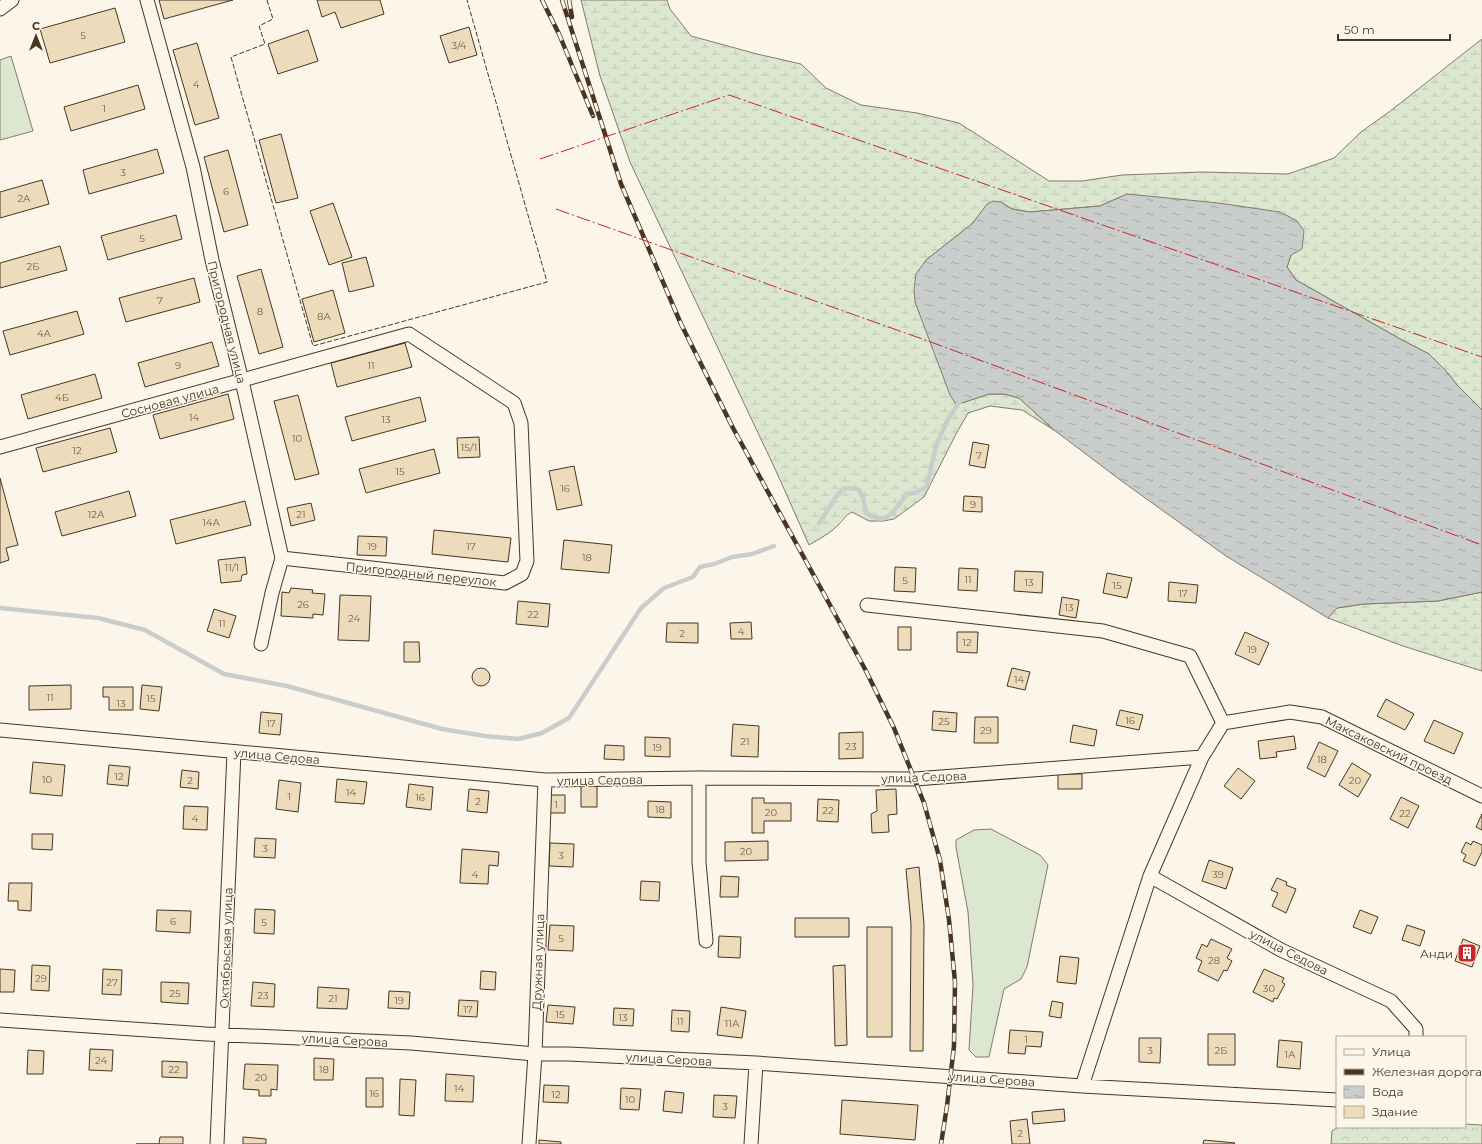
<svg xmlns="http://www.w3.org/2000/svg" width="1482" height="1144" font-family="Montserrat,sans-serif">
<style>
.grass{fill:#dce7d0;stroke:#887966}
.forest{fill:url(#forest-crowns);stroke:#887966}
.wetland{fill:url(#wetland-marsh);stroke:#887966}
.water{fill:url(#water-ripples);stroke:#887966}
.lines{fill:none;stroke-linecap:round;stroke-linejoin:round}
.stream{stroke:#c9cecd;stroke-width:4.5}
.building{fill:#ecdcbc;stroke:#4a3520}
.minor-casing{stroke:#4a3520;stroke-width:15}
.minor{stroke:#fbf6e9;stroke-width:13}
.rail-casing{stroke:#4a3520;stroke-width:4.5}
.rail{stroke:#fbf6e9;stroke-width:3;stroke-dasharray:9;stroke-linecap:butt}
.fence{stroke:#4a3520;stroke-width:1;stroke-dasharray:5 2;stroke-linecap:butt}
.power{stroke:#c62828;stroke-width:1;stroke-dasharray:14 3 2 3;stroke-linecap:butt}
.labels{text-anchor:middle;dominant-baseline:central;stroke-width:3;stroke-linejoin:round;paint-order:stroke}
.number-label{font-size:10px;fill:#725f47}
.street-label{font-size:12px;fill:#4a3520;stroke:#fbf6e9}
.poi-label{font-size:12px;fill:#4a3520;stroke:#fbf6e9;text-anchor:end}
</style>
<defs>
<pattern id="forest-crowns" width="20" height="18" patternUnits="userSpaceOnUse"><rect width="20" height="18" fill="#dce7d0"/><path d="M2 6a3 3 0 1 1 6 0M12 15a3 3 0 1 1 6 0" fill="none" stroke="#bec7b2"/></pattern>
<pattern id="wetland-marsh" width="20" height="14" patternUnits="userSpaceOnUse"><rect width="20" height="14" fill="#dce7d0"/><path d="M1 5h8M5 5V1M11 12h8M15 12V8" fill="none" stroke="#bec7b2"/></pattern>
<pattern id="water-ripples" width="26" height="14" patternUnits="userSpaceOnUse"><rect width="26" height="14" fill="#c9cecd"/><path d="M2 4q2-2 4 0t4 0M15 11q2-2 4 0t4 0" fill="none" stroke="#a5a8a6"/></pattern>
</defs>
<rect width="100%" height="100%" fill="#fbf6e9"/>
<!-- grass -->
<path class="grass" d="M11,56L33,131L0,140V60Z
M991,829L1040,855L1048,865L1027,967L1021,979L1004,989L989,1057H976L969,1050L973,985L968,912L956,847V840L974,830Z"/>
<!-- forest -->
<path class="forest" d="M1465,1124L1482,1125V1144H1331L1332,1131L1338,1127H1465Z"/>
<!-- wetland -->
<path class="wetland" d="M581,0H667L670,9L691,36L757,54L801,64L826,88L861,105L917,113L959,123L1049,181H1082L1122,175L1202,172L1288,174L1334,158L1361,132L1389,112L1482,39V410L1458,386L1446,371L1429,354L1402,340L1296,280L1287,267L1291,255L1127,194L1100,206L1030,212L1012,209L1001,202L987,205L973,223L926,260L962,403L989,394H1004L1019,398L1054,430L1022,410L990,406L968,413L956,434L924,497L894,519L883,521H869L852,512C844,516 844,520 838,525C831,533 819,539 809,545L776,471L630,162L600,76Z
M1482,592V671L1403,646L1328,618L1336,608L1364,604L1438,601Z"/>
<!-- water -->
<path class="water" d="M1127,194L1218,203L1280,212L1297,221L1304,231L1302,249L1291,255L1287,267L1296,280L1402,340L1429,354L1446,371L1458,386L1482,410V592L1438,601L1364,604L1337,608L1328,618L1226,556L1123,482L1054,430L1019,398L1004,394H989L962,403H955L950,395L915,302L914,289L916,274L926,260L973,223L987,204L993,201L1001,202L1012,209L1030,212L1100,206Z"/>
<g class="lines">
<!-- stream -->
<path class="stream" d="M819,523C828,512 832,498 844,488L858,489L863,497L866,513C891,529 894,506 908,494L918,492L927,486L936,445L948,419L962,398
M0,608L98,618L145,630L224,674L287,686L442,729L485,736L518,739L542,733L569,718L641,608L664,588L693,577L700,567L714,564L732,557L752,554L774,546"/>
</g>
<!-- building -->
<path class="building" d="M159,0H233L164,19Z
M317,0H380L384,14L341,28L335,12L322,17Z
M115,8L125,42L50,63L40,29Z
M469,27L477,55L449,63L440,36Z
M308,30L318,61L278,74L268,44Z
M197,43L219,118L195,125L173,50Z
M138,85L145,109L71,131L64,107Z
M281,134L298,198L276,203L259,140Z
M157,149L164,173L89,194L83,170Z
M228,150L248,225L224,232L204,157Z
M42,180L49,204L0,218V192Z
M333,203L352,257L329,265L310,211Z
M176,215L182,239L108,260L101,236Z
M60,246L67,270L0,288V263Z
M366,257L374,286L349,292L342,263Z
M261,269L283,347L259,354L237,276Z
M194,278L200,302L126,322L119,298Z
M333,290L345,333L314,342L302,299Z
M77,311L84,334L10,355L3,331Z
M212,342L219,366L145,387L138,363Z
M405,343L412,367L337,387L331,363Z
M95,374L102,398L28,419L21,395Z
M228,394L234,419L160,439L153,415Z
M298,395L319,474L295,480L274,401Z
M420,397L426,421L352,441L345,417Z
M110,428L117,452L43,472L36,448Z
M479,437L480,457L458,458L457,438Z
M973,442L989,445L985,468L969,465Z
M434,449L440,473L366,493L359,469Z
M574,466L582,505L557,510L549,471Z
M0,478L18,545L6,548L9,560L0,563Z
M129,491L136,516L62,536L55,512Z
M964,496L982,497V512L963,511Z
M245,501L251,525L176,544L170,520Z
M311,503L315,520L291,526L287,508Z
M434,530L511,538L508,562L432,554Z
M358,536L387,537L386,556L357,555Z
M564,540L612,545L609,573L561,569Z
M245,557L247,574L242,575L241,581L221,583L218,560Z
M895,567L916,568L915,592L894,591Z
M959,568L978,569L977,591L958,590Z
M1015,571L1043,572L1042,593L1014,591Z
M1107,573L1132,578L1127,598L1103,593Z
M1169,582L1198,585L1196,603L1168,601Z
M291,588L313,590L312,593L325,594L323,615L313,614V618L281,616L282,592L289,593Z
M340,595L371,596L369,641L338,640Z
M1062,597L1079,600L1076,618L1059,615Z
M518,601L550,604L548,627L516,624Z
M214,609L236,616L229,638L207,631Z
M751,622L752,639H731L730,623Z
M667,623H698V643L666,642Z
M898,627H911V650H898Z
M957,632H978L977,653L957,652Z
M1245,632L1269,643L1259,665L1235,654Z
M404,642H419L420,662H404Z
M1012,668L1030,672L1025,690L1007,686Z
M472 677a9 9 0 1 1 18 0a9 9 0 1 1-18 0Z
M71,685V709L29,710V686Z
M142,685L162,687L159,711L140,709Z
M103,687H133V710H109V697H103Z
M1386,699L1414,714L1405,730L1377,716Z
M1120,710L1143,715L1139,730L1116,725Z
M933,711L957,713L956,732L932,730Z
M261,712L282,714L280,735L259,733Z
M975,717H998V743H974Z
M1434,720L1463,733L1454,754L1424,741Z
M733,724L759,726L758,757L731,756Z
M1073,725L1097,730L1094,746L1070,742Z
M863,732V758L839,759V733Z
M1294,736L1296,749L1276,752L1277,757L1260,759L1258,741Z
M645,737L670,738V757L645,756Z
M1319,742L1338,751L1325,777L1307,768Z
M605,745L624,746V760L604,759Z
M33,762L65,765L62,796L30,793Z
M1352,763L1371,775L1358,797L1339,785Z
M109,765L130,767L128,786L107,784Z
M1238,768L1255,781L1241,799L1224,786Z
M182,770L199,772L198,789L180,787Z
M1058,774H1082V789H1058Z
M337,779L367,782L364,804L335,802Z
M279,780L301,783L298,812L276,809Z
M409,784L433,787L431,810L406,807Z
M581,784H597V807H581Z
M469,789L489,791L487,813L467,811Z
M896,789L897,814L888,815L889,832L872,833L871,814L877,811L876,790Z
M547,795H565V813H547Z
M1401,797L1419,806L1408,828L1390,819Z
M752,798H764V803H791V821H764V833H752Z
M818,799L839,800L838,822L817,821Z
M648,801L671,802V818L648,817Z
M184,806L208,807L207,830L183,829Z
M1482,814V830L1476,827Z
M32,834H53L52,850L32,849Z
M255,838L276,839L275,858L254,857Z
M768,841V860L725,861V842Z
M1473,841L1482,845V852L1475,866L1463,861L1466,855L1461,852L1466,842L1471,845Z
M550,843L574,844L573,867L549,866Z
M462,849L499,852L498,866L489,865L488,884L460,883Z
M1209,860L1233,868L1226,889L1202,881Z
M919,867L924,924L923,1051H910L911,924L906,869Z
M721,876L739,877L738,897H720Z
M1277,878L1287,882L1286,885L1296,889L1286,913L1272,906L1278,893L1271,890Z
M641,881L660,882L659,901L640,900Z
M9,883H32L31,911L18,910V901H8Z
M255,909L275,910L274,934L254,933Z
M157,910L191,911L190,933L156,931Z
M1360,910L1378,917L1371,934L1353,927Z
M795,918H849V937H795Z
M550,925L574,926L573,951L548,950Z
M1407,925L1425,931L1420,946L1402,940Z
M867,927H892V1037H867Z
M719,936L741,937L740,958L718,957Z
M1211,939L1232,949L1227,958L1232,961L1227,971L1224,970L1218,981L1198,971L1202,961L1196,958L1202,944L1207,947Z
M1463,939L1480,946L1472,967L1455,961Z
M1060,956L1079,958L1076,984L1057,982Z
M32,965L50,966L49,991L31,990Z
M845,965L847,1045L835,1046L833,966Z
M0,969L15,970L14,992H0Z
M103,969L122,970L121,995L102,994Z
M1264,969L1284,978L1282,982L1285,984L1277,999L1274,998L1273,1002L1253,992Z
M481,971L496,972L495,990L480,989Z
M161,982L189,983L188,1004L161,1002Z
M253,982L275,984L274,1007L251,1006Z
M318,987L349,989L347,1009L317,1008Z
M389,991L410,992L409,1009L388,1008Z
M459,1000L478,1001L477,1017L458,1016Z
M1052,1001L1063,1003L1061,1018L1049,1016Z
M548,1005L575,1007L573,1024L546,1022Z
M721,1007L746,1011L742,1038L717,1035Z
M614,1008L634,1009L633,1026L613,1025Z
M672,1010L690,1011L689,1032L671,1031Z
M1010,1030L1043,1032L1041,1047L1026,1046L1025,1054L1008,1053Z
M1208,1034H1235V1065H1208Z
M1139,1038H1161L1160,1063L1139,1062Z
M1279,1040L1302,1042L1300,1069L1277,1067Z
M90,1049L113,1050L112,1071L89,1070Z
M28,1050L44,1051L43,1074H27Z
M314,1058L334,1059L333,1080H314Z
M162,1061L187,1062V1078L162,1077Z
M245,1064L278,1065L277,1090L271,1089V1096H259V1090L243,1089Z
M446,1074L474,1076L473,1102L445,1101Z
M366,1078H383V1107H366Z
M400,1079L416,1080L414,1116L399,1115Z
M544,1085L569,1086L568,1103L543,1102Z
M621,1088L641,1089L639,1110L620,1109Z
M665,1091L684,1093L682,1113L663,1111Z
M714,1095L737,1096L735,1118L713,1117Z
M842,1100L918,1105L915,1140L840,1134Z
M1064,1109L1065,1121L1033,1124L1032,1112Z
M1027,1119L1030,1144H1012L1010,1121Z
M160,1137H183V1144H136H159Z
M243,1137L266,1139V1144H243Z
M539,1140L561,1142V1144H539Z
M1204,1140L1235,1143L1234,1144H1203Z"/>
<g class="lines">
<defs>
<path id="minor" d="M147,0L193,167L212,260L242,381L282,558L272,593L261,644
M0,9L12,0
M0,447L409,334L514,403L521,423L527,561L522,574L505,583L282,558
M867,605L1103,631L1190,656L1223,723
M1223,723L1290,712L1322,717L1482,796
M0,730L545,780L699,778L915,779L1202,757
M699,778V862L706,941
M1150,876L1281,950L1391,1001L1416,1029V1037
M0,1020L206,1034L411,1043L535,1054H568L756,1063L1082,1086L1337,1100
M1082,1086L1150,876L1202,757L1223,723
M217,1144L234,752
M529,1144L535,1054L545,780
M751,1144L756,1063"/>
</defs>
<!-- minor casing -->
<use href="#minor" class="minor-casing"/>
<!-- minor -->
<use href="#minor" class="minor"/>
<defs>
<path id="rail" d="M542,0L559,34L593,116
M562,0L621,184L681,324L733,428L865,669L894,728L924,803L940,860L949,920L955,982L954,1046L947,1106L941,1144
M569,0L572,17"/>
</defs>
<!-- rail casing -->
<use href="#rail" class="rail-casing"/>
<!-- rail -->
<use href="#rail" class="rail"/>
<!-- fence -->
<path class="fence" d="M267,0L273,19L259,26L265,44L231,57L313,346L547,282L467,0"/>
<!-- power -->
<path class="power" d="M540,159L729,95L1482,357
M556,209L928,341L1482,545"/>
</g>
<!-- icons -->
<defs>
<symbol id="building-square" viewBox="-11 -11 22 22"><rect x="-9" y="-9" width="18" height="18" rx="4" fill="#c62828" stroke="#fbf6e9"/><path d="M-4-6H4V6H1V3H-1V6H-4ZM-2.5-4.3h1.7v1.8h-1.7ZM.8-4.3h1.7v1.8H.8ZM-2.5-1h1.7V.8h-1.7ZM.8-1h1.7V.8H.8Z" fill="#fff"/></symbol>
</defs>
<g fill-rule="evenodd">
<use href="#building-square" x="1456" y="942" width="22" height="22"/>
</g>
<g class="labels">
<!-- number labels -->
<g class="number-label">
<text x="83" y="35">5</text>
<text x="459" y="45">3/4</text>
<text x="196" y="84">4</text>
<text x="104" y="108">1</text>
<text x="123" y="172">3</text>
<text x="226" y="191">6</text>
<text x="24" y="198">2А</text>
<text x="142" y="238">5</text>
<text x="33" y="266">2Б</text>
<text x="160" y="300">7</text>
<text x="260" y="311">8</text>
<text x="324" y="316">8А</text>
<text x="44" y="333">4А</text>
<text x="178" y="365">9</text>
<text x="371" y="365">11</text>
<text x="62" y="397">4Б</text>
<text x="194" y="417">14</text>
<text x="386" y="419">13</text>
<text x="297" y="438">10</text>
<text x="469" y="447">15/1</text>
<text x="77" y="450">12</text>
<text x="979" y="455">7</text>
<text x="400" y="471">15</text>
<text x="565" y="488">16</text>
<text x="973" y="504">9</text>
<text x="96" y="514">12А</text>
<text x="301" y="514">21</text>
<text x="211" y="522">14А</text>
<text x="372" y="546">19</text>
<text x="471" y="546">17</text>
<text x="587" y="557">18</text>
<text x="232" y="567">11/1</text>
<text x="968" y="579">11</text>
<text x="905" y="580">5</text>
<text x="1029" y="582">13</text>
<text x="1117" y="585">15</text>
<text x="1183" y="593">17</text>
<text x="303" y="604">26</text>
<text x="1069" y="607">13</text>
<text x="533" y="614">22</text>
<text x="354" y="618">24</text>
<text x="222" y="623">11</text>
<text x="741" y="631">4</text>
<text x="682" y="633">2</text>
<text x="967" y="642">12</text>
<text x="1252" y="649">19</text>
<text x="1019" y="679">14</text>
<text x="50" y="697">11</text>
<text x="151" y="698">15</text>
<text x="121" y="703">13</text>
<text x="1130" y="720">16</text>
<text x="944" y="721">25</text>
<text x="271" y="723">17</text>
<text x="986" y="730">29</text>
<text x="745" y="741">21</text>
<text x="851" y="746">23</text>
<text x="657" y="747">19</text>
<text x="1322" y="759">18</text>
<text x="119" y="776">12</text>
<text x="47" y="779">10</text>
<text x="190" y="780">2</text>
<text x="1355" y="780">20</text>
<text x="351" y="792">14</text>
<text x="289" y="796">1</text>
<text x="420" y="797">16</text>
<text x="478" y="801">2</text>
<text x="556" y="804">1</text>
<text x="660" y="809">18</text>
<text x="828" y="810">22</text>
<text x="771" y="812">20</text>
<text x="1405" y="813">22</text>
<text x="195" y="818">4</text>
<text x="265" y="848">3</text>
<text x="746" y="851">20</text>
<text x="561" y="855">3</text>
<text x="475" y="874">4</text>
<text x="1218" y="874">39</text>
<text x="173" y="921">6</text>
<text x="264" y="922">5</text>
<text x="561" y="938">5</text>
<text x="1214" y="960">28</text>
<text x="41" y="978">29</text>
<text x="112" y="982">27</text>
<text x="1269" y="988">30</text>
<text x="175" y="993">25</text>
<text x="263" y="995">23</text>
<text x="333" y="998">21</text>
<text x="399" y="1000">19</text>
<text x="468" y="1009">17</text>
<text x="560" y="1014">15</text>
<text x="623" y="1017">13</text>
<text x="680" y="1021">11</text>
<text x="732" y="1023">11А</text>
<text x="1026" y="1039">1</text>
<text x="1150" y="1050">3</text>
<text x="1221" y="1050">2Б</text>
<text x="1290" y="1054">1А</text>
<text x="101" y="1060">24</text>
<text x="174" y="1069">22</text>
<text x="324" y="1069">18</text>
<text x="261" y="1077">20</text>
<text x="459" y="1088">14</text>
<text x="374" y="1093">16</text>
<text x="556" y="1094">12</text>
<text x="630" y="1099">10</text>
<text x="725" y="1106">3</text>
<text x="1020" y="1133">2</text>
</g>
<!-- street labels -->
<g class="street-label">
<text transform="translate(227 322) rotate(76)">Пригородная улица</text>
<text transform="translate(170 401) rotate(-15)">Сосновая улица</text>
<text transform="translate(421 574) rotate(6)">Пригородный переулок</text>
<text transform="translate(1389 750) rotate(26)">Максаковский проезд</text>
<text transform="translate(277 756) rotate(5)">улица Седова</text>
<text transform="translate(924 777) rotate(-2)">улица Седова</text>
<text transform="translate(600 780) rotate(-1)">улица Седова</text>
<text transform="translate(226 948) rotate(-88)">Октябрьская улица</text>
<text transform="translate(1289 952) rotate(27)">улица Седова</text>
<text transform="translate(538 962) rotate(-88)">Дружная улица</text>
<text transform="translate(345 1040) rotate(3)">улица Серова</text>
<text transform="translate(669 1059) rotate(3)">улица Серова</text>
<text transform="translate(992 1079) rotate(4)">улица Серова</text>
</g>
<!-- poi labels -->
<g class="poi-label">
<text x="1453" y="953">Анди</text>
</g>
</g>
<!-- legend -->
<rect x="1336" y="1036" width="130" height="92" fill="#fbf6e9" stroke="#b4a999"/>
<rect x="1344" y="1049" width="20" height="6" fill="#fbf6e9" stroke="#b4a999"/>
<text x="1372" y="1056" font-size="12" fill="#4a3520">Улица</text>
<rect x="1344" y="1069" width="20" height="6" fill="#4a3520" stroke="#b4a999"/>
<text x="1372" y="1076" font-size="12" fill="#4a3520">Железная дорога</text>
<rect x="1344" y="1086" width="20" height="12" fill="url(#water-ripples)" stroke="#b4a999"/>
<text x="1372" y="1096" font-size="12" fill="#4a3520">Вода</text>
<rect x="1344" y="1106" width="20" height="12" fill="#ecdcbc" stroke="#b4a999"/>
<text x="1372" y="1116" font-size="12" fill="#4a3520">Здание</text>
<!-- north arrow -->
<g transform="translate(36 36)" stroke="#fbf6e9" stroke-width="3" paint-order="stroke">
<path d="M0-3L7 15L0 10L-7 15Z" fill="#4a3520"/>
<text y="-6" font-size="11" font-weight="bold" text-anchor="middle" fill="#4a3520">С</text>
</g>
<!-- scale -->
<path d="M1338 34v6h112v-6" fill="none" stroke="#4a3520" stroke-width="2"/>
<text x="1344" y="34" font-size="12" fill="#4a3520" stroke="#fbf6e9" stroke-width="3" paint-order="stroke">50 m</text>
</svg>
